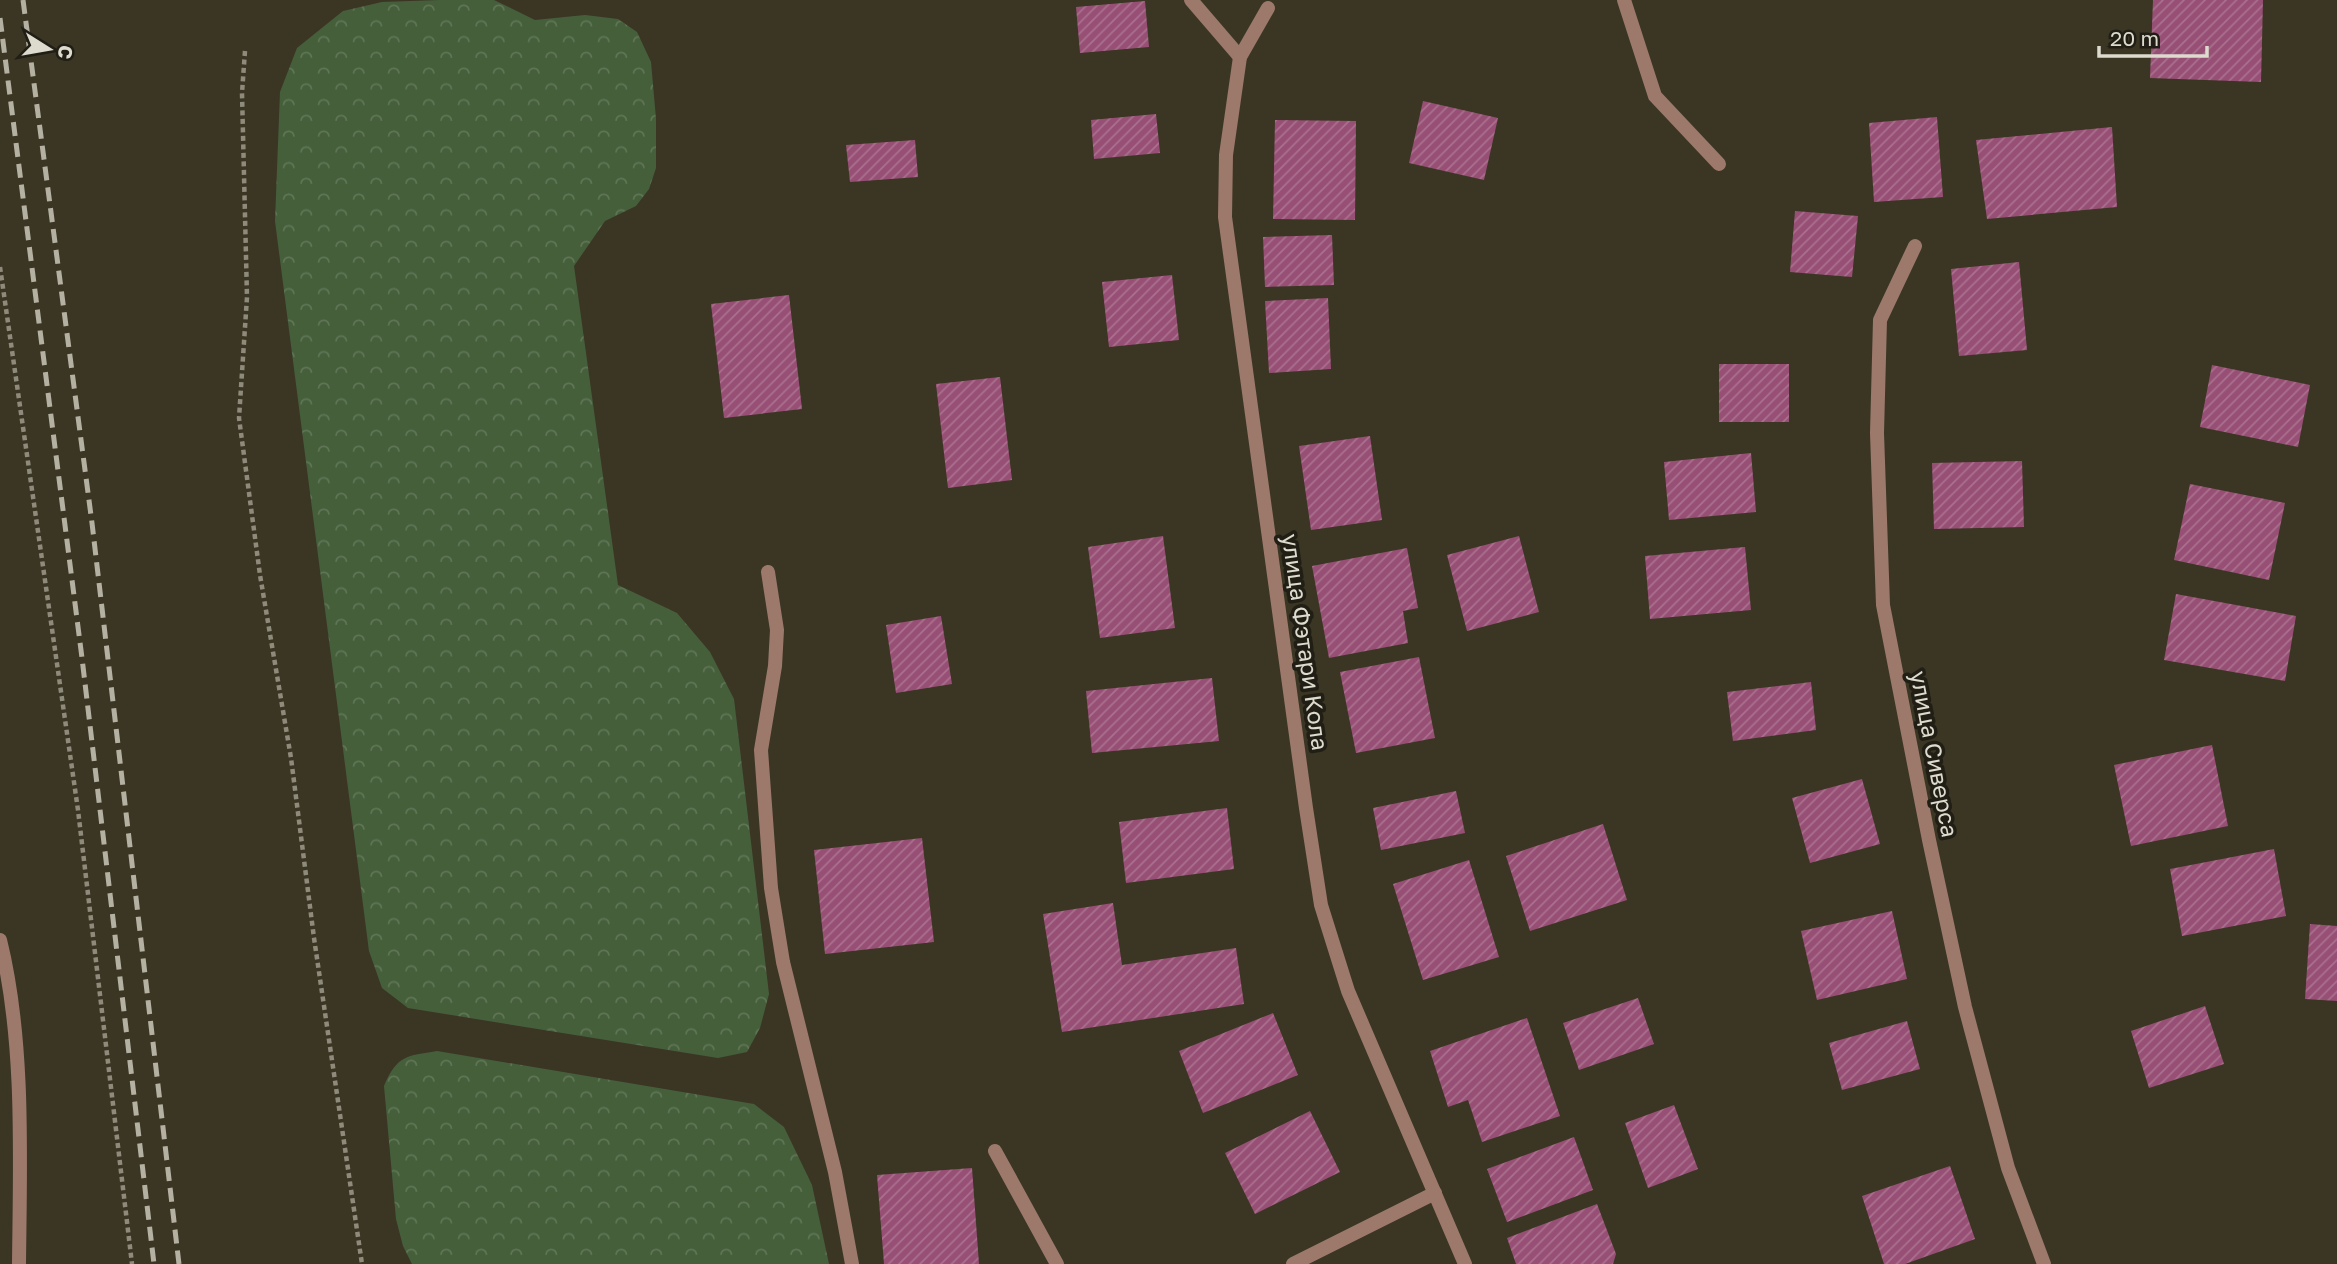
<svg xmlns="http://www.w3.org/2000/svg" width="2337" height="1264" font-family="'Golos Text',sans-serif">
<style>
.forest{fill:url(#forest-crowns)}
.building{fill:url(#building-hatch)}
.lines{fill:none;stroke-linecap:round;stroke-linejoin:round}
.path{stroke:#8f8b7c;stroke-width:4.5;stroke-dasharray:5 3.5;stroke-linecap:butt}
.service{stroke:#9c796b;stroke-width:14}
.minor{stroke:#9c796b;stroke-width:14}
.rail{stroke:#b4b1a3;stroke-width:5;stroke-dasharray:14 7;stroke-linecap:butt}
.labels{text-anchor:middle;dominant-baseline:central;stroke-width:7;stroke-linejoin:round;paint-order:stroke}
.street-label{font-size:23px;fill:#dddace;stroke:#201e15}
</style>
<defs>
<pattern id="forest-crowns" width="20" height="18" patternUnits="userSpaceOnUse" patternTransform="scale(1.75)"><rect width="20" height="18" fill="#455f3b"/><path d="M2 6a3 3 0 1 1 6 0M12 15a3 3 0 1 1 6 0" fill="none" stroke="#5f7556"/></pattern>
<pattern id="building-hatch" width="6" height="6" patternUnits="userSpaceOnUse" patternTransform="scale(1.75)"><rect width="6" height="6" fill="#974f75"/><path d="M-1 1l2-2M0 6l6-6M5 7l2-2" fill="none" stroke="#aa708e"/></pattern>
</defs>
<rect width="100%" height="100%" fill="#3b3623"/>
<!-- forest -->
<path class="forest" d="M440,0H494L535,20L585,15L618,19L637,32L651,62L656,119V168L649,189L636,206L605,221L574,266L618,585L677,613L710,652L734,699L769,994L760,1028L747,1052L718,1058L408,1008L382,988L369,951L275,221L280,92L297,48L343,11L382,2Z
M437,1051L754,1104L784,1127L812,1185L829,1264H412L403,1246L396,1219L384,1086C397,1055 407,1056 437,1051Z"/>
<!-- building -->
<path class="building" d="M2153,0H2263L2261,82L2150,78Z
M1145,1L1149,47L1080,53L1076,7Z
M1423,101L1498,118L1484,180L1409,163Z
M1156,114L1160,153L1094,159L1091,120Z
M1937,117L1943,197L1874,202L1869,123Z
M1275,120L1356,121L1355,220L1273,219Z
M2112,127L2117,207L1987,219L1976,140Z
M915,140L918,177L850,182L846,145Z
M1795,211L1858,216L1852,277L1790,272Z
M1332,235L1334,285L1265,287L1263,237Z
M2019,262L2027,350L1959,356L1951,269Z
M1172,275L1179,340L1109,347L1102,282Z
M789,295L802,409L724,418L711,304Z
M1328,298L1331,369L1269,373L1265,301Z
M1719,364H1789V422H1719Z
M2212,365L2310,385L2298,447L2200,427Z
M1000,377L1012,480L948,488L936,384Z
M1370,436L1382,520L1311,530L1299,446Z
M1751,453L1756,512L1669,520L1664,462Z
M2022,461L2024,527L1934,529L1932,463Z
M2190,484L2285,503L2269,580L2174,560Z
M1163,536L1175,628L1100,638L1088,547Z
M1519,536L1539,612L1467,631L1447,555Z
M1745,547L1751,610L1650,619L1645,556Z
M1407,548L1418,608L1403,611L1408,643L1329,658L1312,566Z
M2176,594L2296,616L2285,681L2164,660Z
M941,616L952,684L896,693L886,625Z
M1419,657L1435,738L1356,753L1340,672Z
M1212,678L1219,741L1092,753L1086,691Z
M1811,682L1816,730L1733,741L1727,692Z
M2212,745L2228,826L2131,846L2114,765Z
M1862,779L1880,844L1810,863L1792,798Z
M1456,791L1465,833L1381,850L1373,808Z
M1227,808L1234,869L1126,883L1119,822Z
M1603,824L1627,900L1530,931L1506,856Z
M922,838L934,942L825,954L814,850Z
M2274,849L2286,916L2182,936L2170,869Z
M1469,860L1499,957L1423,980L1393,884Z
M1113,903L1122,965L1236,948L1244,1004L1062,1032L1043,914Z
M1892,911L1907,979L1817,1000L1801,931Z
M2310,924L2337,926V1001L2305,999Z
M1638,998L1654,1044L1579,1070L1563,1023Z
M2205,1006L2224,1064L2149,1088L2131,1031Z
M1273,1013L1298,1075L1203,1113L1179,1051Z
M1527,1018L1560,1116L1482,1142L1468,1100L1448,1107L1430,1051Z
M1907,1021L1920,1069L1842,1090L1829,1043Z
M1674,1105L1698,1169L1648,1188L1625,1123Z
M1310,1111L1340,1172L1255,1214L1225,1153Z
M1574,1137L1593,1190L1507,1222L1487,1169Z
M1950,1166L1975,1239L1905,1264H1884L1862,1196Z
M972,1168L979,1264H884L877,1175Z
M1597,1204L1616,1254L1613,1264H1516L1507,1238Z"/>
<g class="lines">
<!-- path -->
<path class="path" d="M245,51L242,93L247,297L239,418L260,575L291,758L314,938L362,1264
M0,267L78,810L132,1264"/>
<!-- service -->
<path class="service" d="M1191,0L1240,57
M1624,0L1655,96L1719,164
M768,572L777,630L775,666L761,750L771,888L783,962L835,1172L852,1264
M995,1151L1057,1264
M1293,1264L1435,1193"/>
<!-- minor -->
<path class="minor" d="M1268,8L1240,57L1226,155L1225,217L1306,808L1321,905L1348,991L1465,1264
M1915,246L1880,320L1877,433L1883,605L1929,840L1965,1007L2008,1168L2044,1264
M0,940C25,1041 20,1161 19,1264"/>
<!-- rail -->
<path class="rail" d="M23,0L92,523L179,1264
M0,18L82,658L154,1264"/>
</g>
<g class="labels">
<!-- street labels -->
<g class="street-label">
<text transform="translate(1306 642) rotate(82)">улица Фэтари Кола</text>
<text transform="translate(1935 754) rotate(79)">улица Сиверса</text>
</g>
</g>
<!-- north arrow -->
<g transform="translate(49 49) rotate(101)" stroke="#201e15" stroke-width="5" paint-order="stroke">
<path d="M0-5L12 26L0 18L-12 26Z" fill="#dddace"/>
<text y="-10" font-size="19" font-weight="bold" text-anchor="middle" fill="#dddace">С</text>
</g>
<!-- scale -->
<path d="M2099 46v10h108v-10" fill="none" stroke="#dddace" stroke-width="3.5"/>
<text x="2110" y="46" font-size="21" fill="#dddace" stroke="#201e15" stroke-width="5" paint-order="stroke">20 m</text>
</svg>
